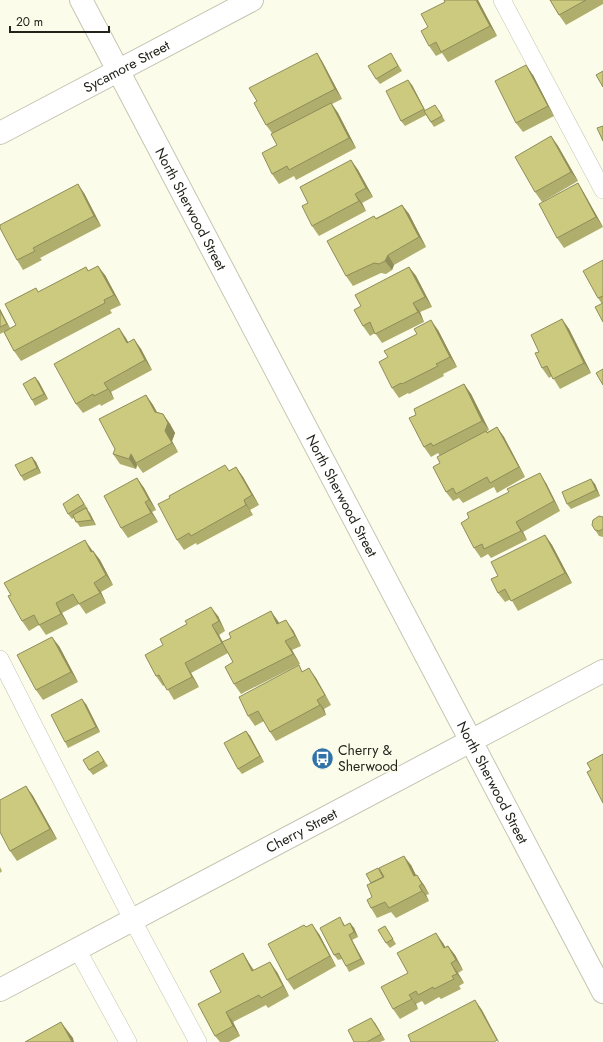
<svg xmlns="http://www.w3.org/2000/svg" width="603" height="1042" font-family="Jost,sans-serif">
<style>
.lines{fill:none;stroke-linecap:round;stroke-linejoin:round}
.service-casing{stroke:#c5c5b4;stroke-width:18}
.minor-casing{stroke:#c5c5b4;stroke-width:24}
.tertiary-casing{stroke:#c5c5b4;stroke-width:24}
.service{stroke:#fff;stroke-width:17}
.minor{stroke:#fff;stroke-width:22}
.tertiary{stroke:#fff;stroke-width:22}
.wall{fill:#afae6d}
.shaded-wall{fill:#8f8d59}
.building{fill:#ccca7f;stroke:#8f8d59}
.labels{text-anchor:middle;dominant-baseline:central;stroke-width:3;stroke-linejoin:round;paint-order:stroke}
.street-label{font-size:14px;fill:#23231c;stroke:#fcfcea}
.poi-label{font-size:14px;fill:#23231c;stroke:#fcfcea;text-anchor:start}
</style>
<rect width="100%" height="100%" fill="#fcfcea"/>
<g class="lines">
<defs>
<path id="service" d="M502,0L603,190
M0,659L132,919L198,1042
M77,949L128,1042"/>
<g id="minor">
<path id="s1" d="M81,0L603,992"/>
<path id="s2" d="M0,133L252,0"/>
</g>
<g id="tertiary">
<path id="s3" d="M0,990L603,671"/>
</g>
</defs>
<!-- service casing -->
<use href="#service" class="service-casing"/>
<!-- minor casing -->
<use href="#minor" class="minor-casing"/>
<!-- tertiary casing -->
<use href="#tertiary" class="tertiary-casing"/>
<!-- service -->
<use href="#service" class="service"/>
<!-- minor -->
<use href="#minor" class="minor"/>
<!-- tertiary -->
<use href="#tertiary" class="tertiary"/>
</g>
<!-- wall -->
<path class="wall" d="M478,0L497,36L448,62L442,53L436,56L429,46Z
M550,0H603V4L566,25L559,15Z
M317,53L323,63L342,99L332,104L338,113L356,148L296,180L294,176L279,184L272,174L277,145L272,133L266,125L257,101Z
M394,58L402,71L380,84L376,79Z
M533,75L554,116L523,132L516,123Z
M412,85L425,110H439L445,121L434,127L426,115L405,126L401,121Z
M551,136L558,146L578,181L542,202L535,192Z
M351,160L358,170L373,197L362,203L366,211L319,236L312,226L308,203Z
M578,183L584,193L603,227L564,248L557,238Z
M84,193L101,226L40,258L42,260L23,270L17,260Z
M402,205L409,214L426,247L394,265L392,270L386,274L381,273L353,286L346,276L376,218Z
M603,260V303L602,304L598,298Z
M86,267L88,271L105,275L121,305L110,310L112,313L21,361L14,351L4,332L0,334V309L10,328L16,325L39,292Z
M409,267L416,276L432,307L420,312L424,322L382,343L375,333L370,336L363,326L361,306Z
M562,319L569,329L591,373L560,389L552,376L549,378L542,368L539,352Z
M119,328L128,343L134,339L141,349L152,370L111,392L114,399L101,406L100,404L83,413L76,404Z
M438,330L457,367L443,374L444,376L409,394L408,393L399,398L392,388Z
M35,377L39,382L48,399L35,406L32,400Z
M464,384L471,394L489,430L486,432H487L497,427L504,437L525,477L497,493L494,487L463,503L459,498L453,501L446,492L440,463V456L438,453L431,457L424,447L416,415Z
M146,395L153,405L157,412L163,414L170,424L175,433L172,441L178,452L143,473L137,465L136,469L120,464L113,454Z
M32,457L36,462L41,473L24,481L21,476Z
M236,467L243,477L259,505L250,510L253,515L197,545L196,543L184,550L177,540L229,471Z
M137,478L144,488L156,510L152,512L158,522L128,538L121,528Z
M546,483L560,511L523,532L527,540L491,558L488,554L481,558L474,548Z
M595,484L600,496L571,509L567,504Z
M78,494L88,509L87,510L96,525L80,527L74,518L72,519L68,514Z
M603,517V537L599,536L592,525Z
M545,535L552,545L572,583L518,611L511,599L505,602L498,593V576Z
M92,551H93L100,560L113,585L101,592L106,603L86,614L79,604L62,613L68,624L46,635L39,625L29,631L22,621Z
M218,616L225,631L219,635L222,642L278,621L279,624L293,630L301,646L292,650L300,664L241,694L234,684L233,662L228,653L191,673L199,687L174,700L165,685L163,686L156,676L163,645Z
M59,646L78,682L43,700L36,690Z
M303,671L316,678L331,705L324,709L326,715L276,741L270,732L264,721L255,726L248,716Z
M86,704L100,732L68,748L65,742Z
M246,731L250,736L264,762L242,774L238,769Z
M98,751L108,766L93,775L89,770Z
M26,786L33,796L57,839L17,861L10,851Z
M411,865L416,875L424,885L429,894L426,895L429,901L396,918L391,912L377,918L371,908L372,897L371,883L378,868L381,872Z
M0,867L2,871L0,873Z
M343,922L345,926L350,923L354,928L358,937L352,940L365,964L349,972L346,966L342,959L338,960L334,955Z
M385,926L396,944L390,948L386,943Z
M306,927L319,934L336,966L294,990L287,980Z
M443,943L445,947L448,946L455,955L463,970L458,973L464,983L459,986L461,989L441,999L439,997L425,1005L422,1001L416,1004L418,1009L400,1019L393,1009L408,973Z
M243,953L249,963L254,970L277,972L289,996L268,1008L266,1005L233,1022L240,1036L229,1042H220L215,1036L221,992Z
M375,1023L385,1040L380,1042H354Z"/>
<!-- shaded-wall -->
<path class="shaded-wall" d="M476,0H478L497,36L490,26Z
M317,53L323,63L342,99L335,89Z
M526,65L533,75L554,116L548,106Z
M408,80L412,85L427,114L424,109Z
M331,103L338,113L356,148L349,138Z
M551,136L558,146L578,181L571,172Z
M351,160L358,170L373,197L366,188Z
M578,183L584,193L603,227L596,217Z
M78,184L84,193L101,226L94,216Z
M355,194L362,203L366,211L359,201Z
M402,205L409,214L426,247L419,237Z
M388,255L394,265L392,270L385,261Z
M98,266L105,275L121,305L114,295Z
M409,267L416,276L432,307L425,297Z
M413,303L420,312L424,322L418,312Z
M0,309L10,329L7,324L0,311Z
M562,319L569,329L591,373L584,363Z
M431,320L438,330L457,367L450,357Z
M119,328L126,338L134,353L127,343Z
M134,339L141,349L152,370L145,360Z
M35,377L39,382L48,399L44,394Z
M104,383L111,392L114,399L108,389Z
M464,384L471,394L489,430L482,421Z
M146,395L153,405L162,422L155,412Z
M163,414L170,424L175,433L172,441L178,452L172,443L165,431Z
M497,427L504,437L525,477L519,467Z
M131,454L137,465L136,469L129,459Z
M32,457L36,462L41,473L37,468Z
M236,467L243,477L259,505L252,495Z
M540,473L546,483L560,511L554,501Z
M137,478L144,488L156,510L149,500Z
M591,479L595,484L600,496L596,490Z
M244,500L253,515L246,505Z
M145,502L152,512L158,522L151,513Z
M86,508L90,513L96,525L92,520Z
M516,522L523,532L527,540L521,531Z
M545,535L552,545L572,583L565,573Z
M85,540L92,550L98,562L91,552Z
M93,551L100,560L113,585L106,575Z
M94,583L101,592L106,603Z
M56,603L62,613L68,624L61,614Z
M211,607L218,616L225,631L219,621Z
M271,611L278,621L284,634L277,624Z
M286,620L293,630L301,646L295,636Z
M212,625L219,635L229,653L222,643Z
M52,637L59,646L78,682L71,672Z
M285,641L292,650L300,664L293,654Z
M185,663L191,673L199,687L192,677Z
M309,668L316,678L331,705L325,695Z
M82,699L86,704L100,732L96,727Z
M317,700L324,709L326,715Z
M246,731L250,736L264,762L260,756Z
M26,786L33,796L57,839L50,829Z
M404,856L411,865L421,886L414,876Z
M417,875L424,885L429,894L422,884Z
M419,886L426,895L429,901L422,891Z
M350,923L354,928L358,937L354,932Z
M312,924L319,934L336,966L330,956Z
M436,933L443,943L451,958L444,948Z
M349,935L352,940L365,964L361,959Z
M448,946L455,955L463,970L456,960Z
M243,953L249,963L259,981L252,971Z
M270,962L277,972L289,996L283,986Z
M451,963L458,973L464,983L457,974Z
M409,995L416,1004L418,1009L412,999Z
M475,1000L482,1010L499,1042H498L497,1040Z
M226,1012L233,1022L240,1036L233,1026Z
M371,1018L375,1023L385,1040L381,1034Z
M61,1022L73,1038L74,1042H72Z"/>
<!-- building -->
<path class="building" d="M444,0H476L490,26L441,52L436,42L429,46L421,31L428,27L421,14L445,2Z
M550,0H586L559,15Z
M317,53L335,89L266,125L254,103L257,101L249,88Z
M391,53L398,66L376,79L368,66Z
M526,65L548,106L516,123L495,81Z
M603,71V87L596,75Z
M408,80L424,109L401,121L386,91Z
M331,103L349,138L289,170L287,166L272,174L262,153L277,145L271,134Z
M435,105L442,116L431,122L424,111Z
M603,126V141L597,128Z
M551,136L571,172L535,192L515,157Z
M351,160L366,188L355,194L359,201L312,226L302,206L308,203L300,187Z
M578,183L596,217L557,238L539,204Z
M78,184L94,216L33,248L35,251L17,260L0,228V225Z
M402,205L419,237L388,255L385,261L379,264L374,263L346,276L327,241L374,216L376,219Z
M603,260V296L598,298L583,271Z
M98,266L114,295L104,300L105,303L14,351L4,332L16,325L5,304L36,288L38,292L86,267L88,271Z
M409,267L425,297L413,303L418,312L375,334L370,322L363,326L354,310L361,306L355,295Z
M603,303V322L595,307Z
M0,311L7,324L0,327Z
M562,319L584,363L553,379L547,366L542,368L535,353L539,352L531,335Z
M431,320L450,357L436,364L438,366L402,384L401,383L392,388L379,362L388,357L384,351L417,334L414,329Z
M119,328L127,343L134,339L145,360L104,383L108,389L94,396L93,394L76,404L54,364Z
M603,369V385L596,373Z
M35,377L44,394L32,400L23,384Z
M464,384L482,421L433,446L431,443L424,447L409,418L416,415L414,409Z
M146,395L155,412L163,414L168,423L165,431L172,443L136,463L131,454L129,459L113,454L115,449L99,419Z
M497,427L519,467L490,483L487,477L456,494L453,488L446,492L433,467L440,463L437,457L486,431L487,433Z
M32,457L37,468L21,476L15,465Z
M225,465L229,471L236,467L252,495L244,500L246,505L191,536L189,533L177,540L158,504L170,498L169,496Z
M540,473L554,501L516,522L521,531L484,549L482,544L474,548L461,523L469,518L467,513L509,492L507,489Z
M137,478L149,500L145,502L151,513L121,528L104,496Z
M591,479L596,490L567,504L562,492Z
M78,494L84,504L68,514L63,504Z
M86,508L92,520L76,522L73,515Z
M599,516L603,517V529L599,531L595,530L592,525L593,520Z
M545,535L565,573L511,601L505,589L498,593L491,579L498,576L491,562Z
M85,540L91,552L93,551L106,575L94,583L100,593L79,604L73,594L56,603L61,614L39,625L34,615L22,621L8,596L11,595L4,583Z
M211,607L219,621L212,625L222,643L185,663L192,677L167,690L159,675L156,676L145,655L163,645L160,639L187,624L185,621Z
M271,611L277,624L286,620L295,636L285,641L293,654L234,684L225,667L233,662L222,642L231,638L229,633Z
M52,637L71,672L36,690L17,655Z
M299,665L302,672L309,668L325,695L317,700L320,705L270,732L258,711L248,716L239,697Z
M82,699L96,727L65,742L51,715Z
M246,731L260,756L238,769L224,743Z
M98,751L104,761L89,770L83,760Z
M603,754V803L587,772L591,770L587,763Z
M26,786L50,829L10,851L0,832V800Z
M404,856L414,876L417,875L422,884L419,886L422,891L389,908L385,902L371,908L367,900L372,897L367,885L384,877L379,868Z
M378,868L383,877L371,883L366,874Z
M340,917L344,926L350,923L354,932L349,935L361,959L346,966L339,953L334,955L320,928Z
M312,924L330,956L287,980L268,944L304,925L306,927Z
M385,926L393,939L386,943L378,930Z
M436,933L444,948L448,946L456,960L451,963L457,974L452,976L454,979L434,989L433,987L418,995L416,991L409,995L412,999L393,1009L381,987L408,973L397,953Z
M243,953L252,971L270,962L283,986L261,998L259,995L226,1012L233,1026L215,1036L198,1004L221,992L210,971Z
M475,1000L497,1040L494,1042H411L408,1035Z
M371,1018L381,1034L367,1042H354L348,1030Z
M61,1022L72,1042H25Z"/>
<!-- icons -->
<defs>
<symbol id="bus-disc" viewBox="-11 -11 22 22"><circle r="9.5" fill="#3172a8" stroke="#fcfcea"/><path d="M-5-6H5V4H4V6H2V4H-2V6H-4V4H-5ZM-3.5-4V0h7V-4ZM-3.5 1.2v1.5H-2V1.2ZM2 1.2v1.5H3.5V1.2Z" fill="#fff"/></symbol>
</defs>
<g fill-rule="evenodd">
<use href="#bus-disc" x="310" y="746" width="25" height="25"/>
</g>
<g class="labels">
<!-- street labels -->
<g class="street-label">
<text stroke="none"><textPath href="#s2" startOffset="143">Sycamore Street</textPath></text>
<text stroke="none"><textPath href="#s1" startOffset="236">North Sherwood Street</textPath></text>
<text stroke="none"><textPath href="#s1" startOffset="560">North Sherwood Street</textPath></text>
<text stroke="none"><textPath href="#s1" startOffset="884">North Sherwood Street</textPath></text>
<text stroke="none"><textPath href="#s3" startOffset="341">Cherry Street</textPath></text>
</g>
<!-- poi labels -->
<g class="poi-label">
<text x="338" y="750">Cherry &amp;<tspan x="338" dy="16">Sherwood</tspan></text>
</g>
</g>
<!-- scale -->
<path d="M10 26v6h99v-6" fill="none" stroke="#23231c" stroke-width="2"/>
<text x="16" y="26" font-size="12" fill="#23231c" stroke="#fcfcea" stroke-width="3" paint-order="stroke">20 m</text>
</svg>
